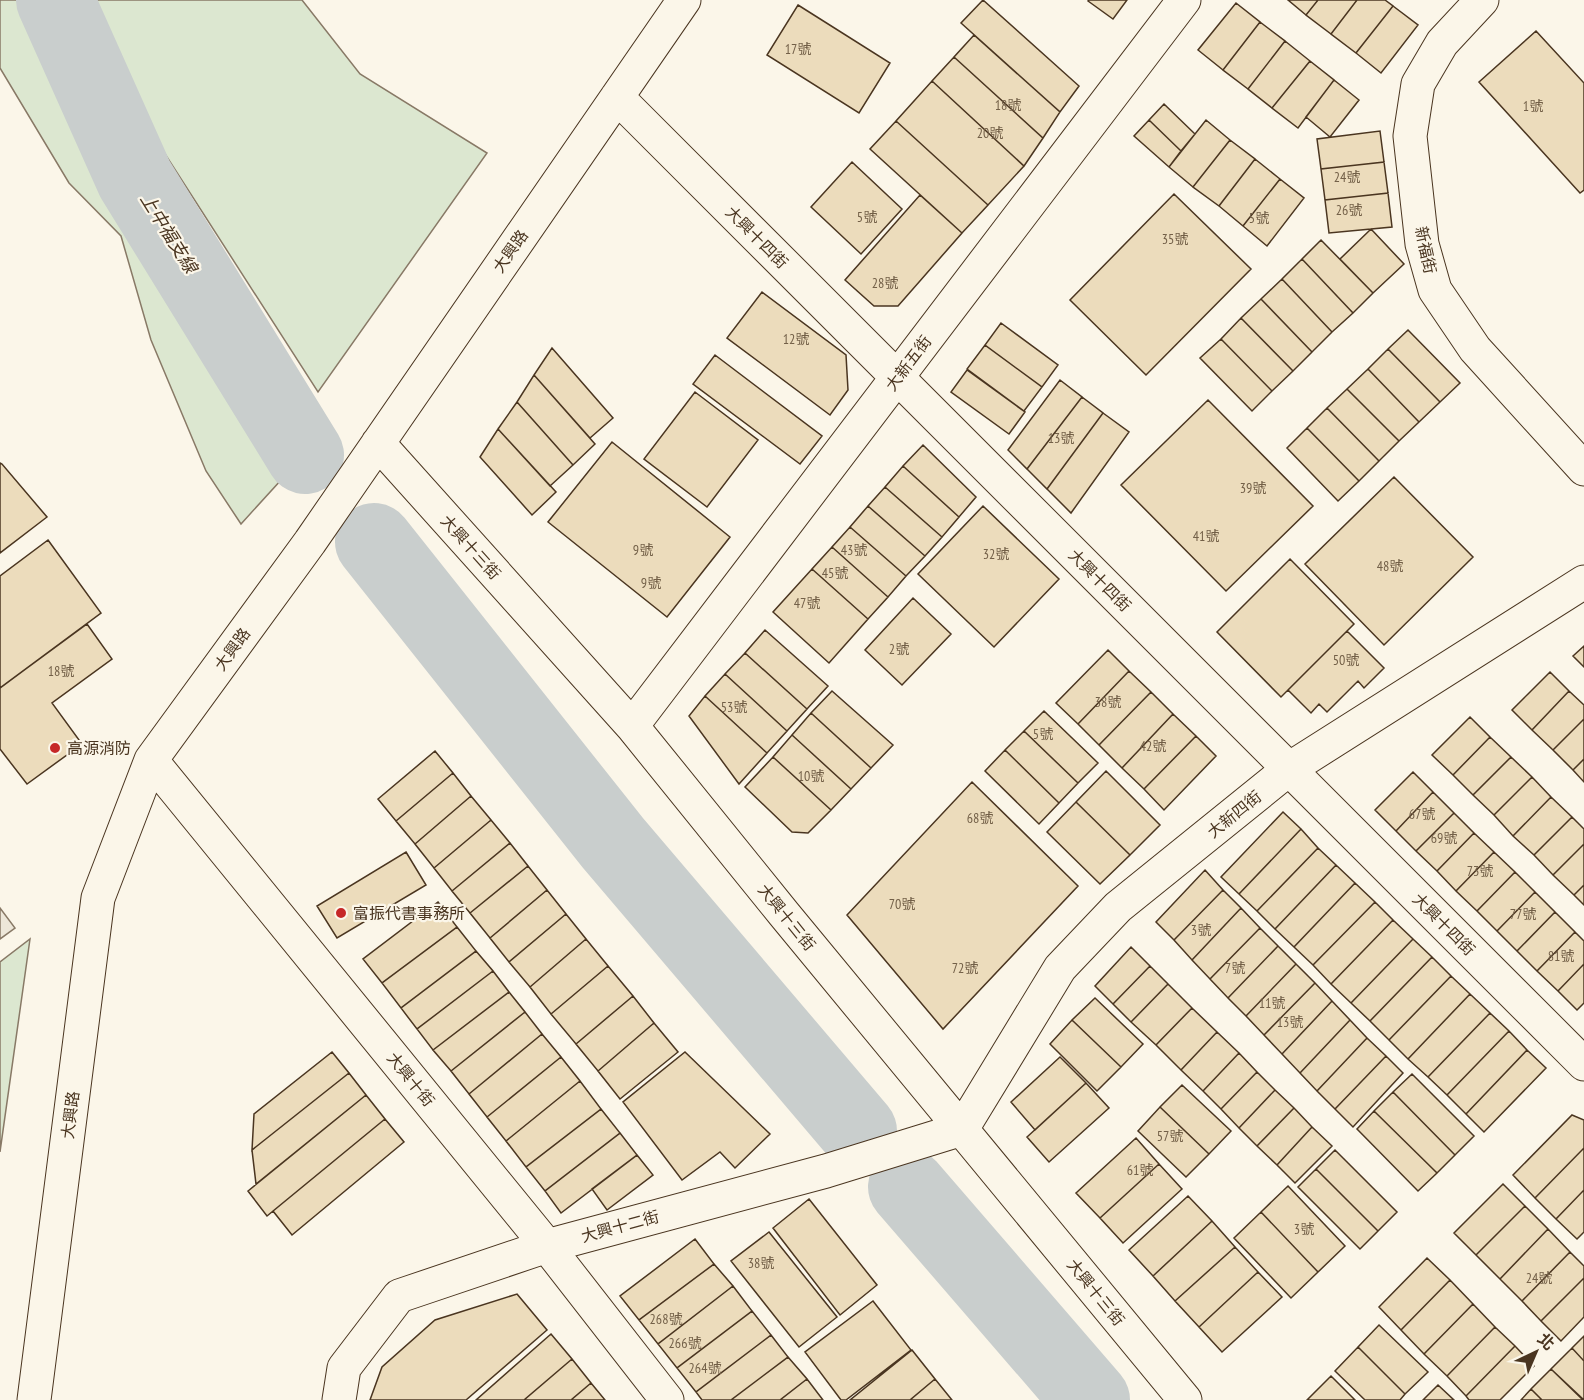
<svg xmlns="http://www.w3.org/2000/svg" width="1584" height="1400" font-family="'PT Sans Narrow','Noto Sans TC',sans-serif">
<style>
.green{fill:#dce7d0;stroke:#887966;stroke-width:1.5}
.parking{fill:#ede7d9;stroke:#887966;stroke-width:1.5}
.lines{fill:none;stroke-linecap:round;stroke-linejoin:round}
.river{stroke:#c9cecd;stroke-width:78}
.building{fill:#ecdcbc;stroke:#4a3520;stroke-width:1.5}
.minor-casing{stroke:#4a3520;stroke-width:35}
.minor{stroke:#fbf6e9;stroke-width:33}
.poi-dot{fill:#c62828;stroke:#fbf6e9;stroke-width:2}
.labels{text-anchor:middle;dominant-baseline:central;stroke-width:4.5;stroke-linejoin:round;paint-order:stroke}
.number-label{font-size:14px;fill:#725f47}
.street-label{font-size:16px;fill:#4a3520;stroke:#fbf6e9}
.poi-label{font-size:16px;fill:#4a3520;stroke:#fbf6e9;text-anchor:start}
.water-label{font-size:18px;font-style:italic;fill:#4a3520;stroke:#fbf6e9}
</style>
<rect width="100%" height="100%" fill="#fbf6e9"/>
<!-- green -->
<path class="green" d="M0,0H31L94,128L253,405L281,480L241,524L206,471L151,340L121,236L69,183L0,68Z
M90,0H302L360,74L487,153L318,392L138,112Z
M30,939L0,1152V962Z"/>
<!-- parking -->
<path class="parking" d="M0,908L15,928L0,939Z"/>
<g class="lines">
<!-- river -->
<path class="river" d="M55,0L135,179L305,455
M374,542L613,843L858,1131
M907,1187L1091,1400"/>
</g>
<!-- building -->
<path class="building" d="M983,0L1079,86L1060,112L961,23Z
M1089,0H1127L1113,19L1088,1Z
M1288,0H1318L1306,15Z
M1318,0H1357L1331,34L1306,15Z
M1357,0H1385L1393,6L1356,53L1331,34Z
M1236,3L1260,22L1223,70L1198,50Z
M798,5L890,63L859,113L767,55Z
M1393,6L1418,25L1381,73L1356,53Z
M1260,22L1285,41L1248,89L1223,70Z
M1536,31L1584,83V190L1580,193L1479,82Z
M974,35L1060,112L1043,138L954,57Z
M1285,41L1310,61L1272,108L1248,89Z
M954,57L1043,138L1024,166L932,81Z
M1310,61L1334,80L1298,128L1272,108Z
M1334,80L1359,100L1330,137L1306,117Z
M932,81L1024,166L988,205L896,121Z
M1164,104L1195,134L1181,151L1149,120Z
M1149,120L1181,151L1169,167L1134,136Z
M1206,120L1230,140L1193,187L1169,167Z
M896,121L988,205L962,233L870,149Z
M1380,131L1384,162L1321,169L1317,139Z
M1230,140L1255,159L1219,206L1193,187Z
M1255,159L1280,179L1243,226L1219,206Z
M852,162L902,209L861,254L811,207Z
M1384,162L1388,193L1325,200L1321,169Z
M1280,179L1304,198L1267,246L1243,226Z
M1388,193L1392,227L1329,233L1325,200Z
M1174,194L1251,269L1146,375L1070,300Z
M920,195L962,233L898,306H874L845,280Z
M1371,229L1404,264L1373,293L1340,259Z
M1321,240L1373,293L1353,313L1302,259Z
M1302,259L1353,313L1332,332L1282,279Z
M1282,279L1332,332L1312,352L1261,299Z
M762,292L846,355L848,390L830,415L727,338Z
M1261,299L1312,352L1293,371L1241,318Z
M1241,318L1293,371L1272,391L1221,339Z
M1001,323L1058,365L1042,387L985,345Z
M1408,330L1460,383L1440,402L1388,349Z
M1221,339L1272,391L1252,411L1200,358Z
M985,345L1042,387L1024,411L967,369Z
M552,348L613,418L590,438L534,375Z
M1388,349L1440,402L1419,422L1368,369Z
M715,355L822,436L800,464L693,384Z
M1368,369L1419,422L1399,441L1347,389Z
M967,370L1025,412L1009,434L951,392Z
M534,375L595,444L573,465L517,402Z
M1060,380L1082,397L1027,469L1008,450Z
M1347,389L1399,441L1379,461L1327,408Z
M695,392L758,440L707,507L644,459Z
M1082,397L1103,413L1047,489L1027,469Z
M1208,400L1313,506L1226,591L1121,485Z
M517,402L573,465L550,486L498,429Z
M1327,408L1379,461L1359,481L1307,428Z
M1103,413L1129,432L1071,513L1047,489Z
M1307,428L1359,481L1338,501L1287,448Z
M498,429L556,492L532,515L480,457Z
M612,442L730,537L667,617L548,522Z
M923,445L976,497L959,517L903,466Z
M0,463L2,464L47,517L0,553Z
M903,466L959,517L942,537L885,487Z
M1394,477L1473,557L1384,645L1305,564Z
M885,487L942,537L925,556L868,506Z
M868,506L925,556L906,576L850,527Z
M983,506L1059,579L994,647L918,574Z
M850,527L906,576L888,597L832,547Z
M48,540L101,613L0,688V576Z
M832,547L888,597L868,619L812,569Z
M1290,559L1354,624L1281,697L1217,632Z
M812,569L868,619L829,663L773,612Z
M913,598L951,634L902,685L865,650Z
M87,624L112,659L52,703L82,744L27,784L0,749V688Z
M765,630L828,686L807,709L745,653Z
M1347,631L1384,668L1364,688L1358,681L1327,712L1319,704L1311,713L1288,690Z
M1584,646V667L1573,656Z
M1108,650L1129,671L1078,724L1056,703Z
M745,653L807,709L787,731L725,674Z
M1129,671L1151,692L1099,745L1078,724Z
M1550,672L1569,691L1532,730L1512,710Z
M725,674L787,731L767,753L705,696Z
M832,691L893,745L871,768L811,713Z
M1569,691L1584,705V719L1553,750L1532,730Z
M1151,692L1173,714L1122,768L1099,745Z
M705,696L767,753L739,784L689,716Z
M1044,711L1098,763L1078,783L1024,731Z
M811,713L871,768L851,789L792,735Z
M1173,714L1196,736L1144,789L1122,768Z
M1470,717L1490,737L1453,775L1432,755Z
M1584,719V759L1573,770L1553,750Z
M1024,731L1078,783L1059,803L1005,750Z
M792,735L851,789L831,810L773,757Z
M1196,736L1216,756L1164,810L1144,789Z
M1490,737L1511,757L1473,795L1453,775Z
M1005,750L1059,803L1039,824L985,771Z
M435,751L453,773L396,821L378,799Z
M773,757L831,810L808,833L792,832L745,787Z
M1511,757L1532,777L1494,815L1473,795Z
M1584,759V782L1573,770Z
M1106,771L1160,825L1130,855L1076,802Z
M1413,772L1433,792L1396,831L1375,810Z
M453,773L471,796L415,844L396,821Z
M1532,777L1551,797L1513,836L1494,815Z
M972,782L1078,886L943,1029L847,915Z
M1433,792L1454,813L1416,851L1396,831Z
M471,796L491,820L434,868L415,844Z
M1551,797L1572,817L1534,855L1513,836Z
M1076,802L1130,855L1100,884L1047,832Z
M1283,812L1301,829L1239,894L1221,877Z
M1454,813L1474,833L1437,871L1416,851Z
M1572,817L1584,829V844L1553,875L1534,855Z
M491,820L510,843L452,891L434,868Z
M1301,829L1318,848L1257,911L1239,894Z
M1474,833L1494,852L1456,891L1437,871Z
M510,843L528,866L470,913L452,891Z
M1584,844V885L1574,895L1553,875Z
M1318,848L1336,865L1275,929L1257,911Z
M406,852L426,885L337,938L317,906Z
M1494,852L1515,872L1477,911L1456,891Z
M1336,865L1355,883L1294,947L1275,929Z
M528,866L547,890L490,938L470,913Z
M1205,870L1223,890L1174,940L1156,922Z
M1515,872L1535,892L1497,931L1477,911Z
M1355,883L1375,902L1313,965L1294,947Z
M1584,885V905L1574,895Z
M547,890L566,914L509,962L490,938Z
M1223,890L1241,908L1192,960L1174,940Z
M1535,892L1555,912L1517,951L1497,931Z
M438,902L457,927L382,983L363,959Z
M1375,902L1393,920L1331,984L1313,965Z
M1241,908L1260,928L1210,979L1192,960Z
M1555,912L1575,932L1537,971L1517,951Z
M566,914L586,939L530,987L509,962Z
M1393,920L1413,939L1351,1003L1331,984Z
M457,927L476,951L401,1008L382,983Z
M1260,928L1278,946L1228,998L1210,979Z
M1575,932L1584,941V964L1558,991L1537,971Z
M586,939L608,966L551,1014L530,987Z
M1413,939L1432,957L1370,1021L1351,1003Z
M1278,946L1296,964L1246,1016L1228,998Z
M1131,947L1150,966L1113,1004L1095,986Z
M476,951L493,971L417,1029L401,1008Z
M1432,957L1451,976L1389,1040L1370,1021Z
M1296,964L1315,983L1264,1035L1246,1016Z
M1584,964V1003L1577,1010L1558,991Z
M608,966L633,996L576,1044L551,1014Z
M1150,966L1168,984L1131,1022L1113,1004Z
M493,971L509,992L433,1050L417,1029Z
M1451,976L1470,994L1408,1059L1389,1040Z
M1315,983L1332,1001L1282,1054L1264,1035Z
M1168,984L1192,1008L1156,1045L1131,1022Z
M509,992L525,1012L451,1071L433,1050Z
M1470,994L1490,1013L1428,1077L1408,1059Z
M633,996L654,1023L598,1071L576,1044Z
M1095,998L1143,1044L1121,1067L1072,1020Z
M1332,1001L1350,1020L1300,1073L1282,1054Z
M1192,1008L1217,1032L1181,1070L1156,1045Z
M525,1012L542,1034L469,1094L451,1071Z
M1490,1013L1509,1031L1447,1095L1428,1077Z
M1072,1020L1121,1067L1097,1091L1050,1044Z
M1350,1020L1367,1038L1317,1091L1300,1073Z
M654,1023L678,1052L620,1099L598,1071Z
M1509,1031L1527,1050L1466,1114L1447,1095Z
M1217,1032L1239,1053L1203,1091L1181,1070Z
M542,1034L561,1057L487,1117L469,1094Z
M1367,1038L1386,1056L1335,1109L1317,1091Z
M1527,1050L1546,1068L1484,1132L1466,1114Z
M332,1052L349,1073L252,1150L254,1114Z
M685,1052L770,1134L735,1168L720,1152L682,1180L623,1102Z
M1239,1053L1257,1072L1221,1109L1203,1091Z
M1386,1056L1403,1073L1353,1127L1335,1109Z
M561,1057L580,1081L506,1141L487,1117Z
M1060,1057L1086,1083L1035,1130L1011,1102Z
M1257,1072L1275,1090L1239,1128L1221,1109Z
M349,1073L366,1095L256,1184L252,1150Z
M1412,1074L1474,1136L1455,1155L1393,1092Z
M580,1081L601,1109L526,1167L506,1141Z
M1086,1083L1109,1108L1049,1162L1027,1137Z
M1182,1085L1231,1131L1209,1154L1160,1107Z
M1275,1090L1294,1108L1257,1146L1239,1128Z
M1393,1092L1455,1155L1437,1173L1374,1111Z
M366,1095L385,1119L267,1216L248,1191Z
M1160,1107L1209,1154L1186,1177L1138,1131Z
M1294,1108L1312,1127L1277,1165L1257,1146Z
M601,1109L620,1133L545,1191L526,1167Z
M1374,1111L1437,1173L1418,1191L1357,1129Z
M1572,1115L1584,1120V1148L1535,1198L1513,1175Z
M385,1119L404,1142L292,1235L273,1211Z
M1312,1127L1332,1146L1295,1183L1277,1165Z
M620,1133L637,1155L561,1213L545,1191Z
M1136,1138L1159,1164L1100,1218L1076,1193Z
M1584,1148V1190L1556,1219L1535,1198Z
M1335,1150L1397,1212L1378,1231L1316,1169Z
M637,1155L653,1175L607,1210L592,1189Z
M1159,1164L1182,1189L1123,1243L1100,1218Z
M1316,1169L1378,1231L1360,1249L1298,1187Z
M1503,1184L1525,1206L1476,1255L1454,1233Z
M1288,1186L1345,1246L1318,1272L1261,1212Z
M1584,1190V1232L1577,1239L1556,1219Z
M1188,1196L1212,1221L1153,1276L1129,1250Z
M809,1199L877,1285L840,1315L773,1228Z
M1525,1206L1548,1229L1500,1279L1476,1255Z
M1261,1212L1318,1272L1291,1298L1234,1238Z
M1212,1221L1235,1247L1175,1301L1153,1276Z
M1548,1229L1570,1252L1522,1301L1500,1279Z
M769,1232L837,1317L799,1347L731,1261Z
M695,1239L714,1264L639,1320L620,1296Z
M1235,1247L1258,1272L1199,1327L1175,1301Z
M1570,1252L1584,1266V1278L1541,1321L1522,1301Z
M1427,1258L1450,1280L1401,1330L1379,1307Z
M714,1264L733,1286L658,1344L639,1320Z
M1258,1272L1282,1297L1222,1352L1199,1327Z
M1584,1278V1317L1561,1341L1541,1321Z
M1450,1280L1473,1304L1424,1354L1401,1330Z
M733,1286L752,1311L677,1368L658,1344Z
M517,1294L547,1330L466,1400H370L382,1367L435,1320Z
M873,1301L911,1350L846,1400H841L805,1352Z
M1473,1304L1495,1327L1447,1376L1424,1354Z
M752,1311L771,1335L696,1392L677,1368Z
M1379,1325L1428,1372L1405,1394L1358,1347Z
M1495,1327L1515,1346L1466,1396L1447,1376Z
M551,1334L572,1359L524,1400H476Z
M771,1335L788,1357L731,1400H702L696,1392Z
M1584,1336V1361L1572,1348Z
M1515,1346L1534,1366L1500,1400H1469L1466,1396Z
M1358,1347L1405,1394L1400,1400H1365L1335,1371Z
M1572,1348L1584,1361V1400L1551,1369Z
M912,1350L935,1379L910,1400H850Z
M788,1357L807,1379L780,1400H731Z
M572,1359L591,1383L571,1400H524Z
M1551,1369L1583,1400H1542L1531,1389Z
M1331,1376L1355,1400H1307Z
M807,1379L823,1400H780Z
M935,1379L952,1400H910Z
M591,1383L605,1400H571Z
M1438,1385L1454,1400H1423Z
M1531,1389L1542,1400H1521Z"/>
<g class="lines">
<defs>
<path id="minor" d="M1482,0L1442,43L1418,84L1410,136L1422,244L1435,290L1475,349L1584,469
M617,97L1584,1064
M378,443L632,726L784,914L1185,1400
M632,726L1184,0
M151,760L547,1246L667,1400
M962,1129L1060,968L1118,907L1289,769L1584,582
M34,1400L98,898L151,760L310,542L684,0
M339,1400L344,1368L399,1296L547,1246L826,1171L962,1129"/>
</defs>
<!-- minor casing -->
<use href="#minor" class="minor-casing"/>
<!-- minor -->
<use href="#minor" class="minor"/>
</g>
<!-- markers -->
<g class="poi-dot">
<circle cx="55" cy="748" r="6"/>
<circle cx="341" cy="913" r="6"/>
</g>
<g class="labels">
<!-- number labels -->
<g class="number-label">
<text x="798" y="49">17號</text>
<text x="1008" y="105">18號</text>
<text x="1533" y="106">1號</text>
<text x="990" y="133">20號</text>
<text x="1347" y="177">24號</text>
<text x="1349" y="210">26號</text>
<text x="867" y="217">5號</text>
<text x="1259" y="218">5號</text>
<text x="1175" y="239">35號</text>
<text x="885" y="283">28號</text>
<text x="796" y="339">12號</text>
<text x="1061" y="438">13號</text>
<text x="1253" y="488">39號</text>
<text x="1206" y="536">41號</text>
<text x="643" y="550">9號</text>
<text x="854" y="550">43號</text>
<text x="996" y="554">32號</text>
<text x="1390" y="566">48號</text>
<text x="835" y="573">45號</text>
<text x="651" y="583">9號</text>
<text x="807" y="603">47號</text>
<text x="899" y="649">2號</text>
<text x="1346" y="660">50號</text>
<text x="61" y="671">18號</text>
<text x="1108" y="702">38號</text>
<text x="734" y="707">53號</text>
<text x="1043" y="734">5號</text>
<text x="1153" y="746">42號</text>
<text x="811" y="776">10號</text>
<text x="1422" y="814">67號</text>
<text x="980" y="818">68號</text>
<text x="1444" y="838">69號</text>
<text x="1480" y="871">73號</text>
<text x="902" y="904">70號</text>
<text x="1523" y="914">77號</text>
<text x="1201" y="930">3號</text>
<text x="1561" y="956">81號</text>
<text x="965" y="968">72號</text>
<text x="1235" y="968">7號</text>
<text x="1272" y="1003">11號</text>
<text x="1290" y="1022">13號</text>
<text x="1170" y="1136">57號</text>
<text x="1140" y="1170">61號</text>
<text x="1304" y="1229">3號</text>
<text x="761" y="1263">38號</text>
<text x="1539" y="1278">24號</text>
<text x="666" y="1319">268號</text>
<text x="685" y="1343">266號</text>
<text x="705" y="1368">264號</text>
</g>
<!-- street labels -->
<g class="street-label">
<text transform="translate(757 237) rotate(45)">大興十四街</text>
<text transform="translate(1426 250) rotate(78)">新福街</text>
<text transform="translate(510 251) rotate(-55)">大興路</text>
<text transform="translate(908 363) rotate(-53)">大新五街</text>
<text transform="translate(471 547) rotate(48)">大興十三街</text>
<text transform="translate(1100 580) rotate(45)">大興十四街</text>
<text transform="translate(232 649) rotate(-54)">大興路</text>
<text transform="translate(1234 814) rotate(-39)">大新四街</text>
<text transform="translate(787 917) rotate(51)">大興十三街</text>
<text transform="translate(1444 924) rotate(45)">大興十四街</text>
<text transform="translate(411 1079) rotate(51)">大興十街</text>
<text transform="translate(70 1115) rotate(-83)">大興路</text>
<text transform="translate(620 1226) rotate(-15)">大興十二街</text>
<text transform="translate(1096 1292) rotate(51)">大興十三街</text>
</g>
<!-- poi labels -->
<g class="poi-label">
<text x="67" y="748">高源消防</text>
<text x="353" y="913">富振代書事務所</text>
</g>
<!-- water labels -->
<g class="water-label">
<text transform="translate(169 233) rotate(58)">上中福支線</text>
</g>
</g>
<!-- north arrow -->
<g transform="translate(1536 1352) rotate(44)" stroke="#fbf6e9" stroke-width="4.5" paint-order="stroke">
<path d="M0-4.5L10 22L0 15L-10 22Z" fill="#4a3520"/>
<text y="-9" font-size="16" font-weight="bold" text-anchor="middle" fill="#4a3520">北</text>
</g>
</svg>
